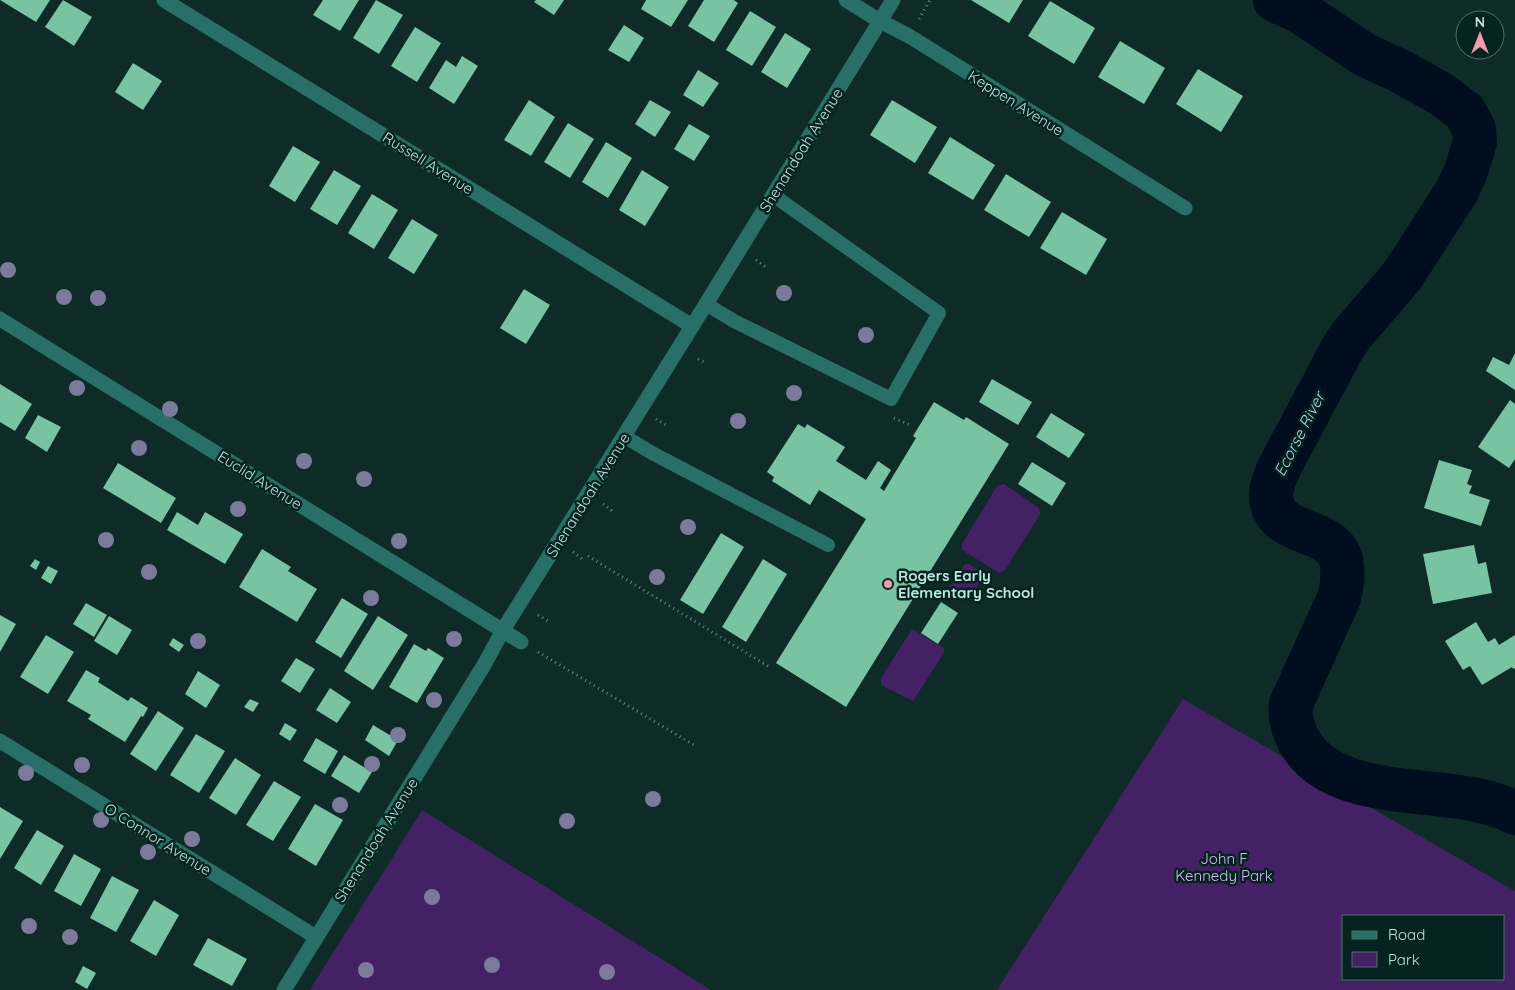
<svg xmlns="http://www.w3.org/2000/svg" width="1515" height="990" font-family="Quicksand,sans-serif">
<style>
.green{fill:#442164;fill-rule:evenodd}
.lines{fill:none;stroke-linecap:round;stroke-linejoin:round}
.river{stroke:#000d1f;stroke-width:44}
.building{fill:#77c3a2}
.path{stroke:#668985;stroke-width:3;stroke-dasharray:1 4;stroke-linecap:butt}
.lane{stroke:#276f67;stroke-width:14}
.street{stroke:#276f67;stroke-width:15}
.tree{fill:#7c7a9a}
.poi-dot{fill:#f29aae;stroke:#04221e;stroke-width:2}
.labels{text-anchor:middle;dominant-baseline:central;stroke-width:5;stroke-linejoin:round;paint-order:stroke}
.street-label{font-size:15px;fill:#bbe5df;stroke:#04221e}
.poi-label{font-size:15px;font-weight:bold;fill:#bbe5df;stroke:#04221e;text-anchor:start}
.park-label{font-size:15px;fill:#d6baf7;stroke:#04221e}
.water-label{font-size:16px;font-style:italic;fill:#aed2f2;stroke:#04221e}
</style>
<rect width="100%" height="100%" fill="#0e2b28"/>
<!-- green -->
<path class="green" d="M1004,484L1039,508L1040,514L1005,570L999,573L962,550V544L997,486Z
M965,564H969L986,575L970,596L965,597L950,587Z
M912,629L944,648V653L913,701L881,685V678Z
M1183,699L1515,891V990H997ZM1504,916V979H1344V916Z
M422,810L711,990H310Z"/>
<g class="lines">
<!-- river -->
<path class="river" d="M1275,0L1299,11L1365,55L1400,71L1441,94L1465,112L1474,129L1475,142L1466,171L1457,191L1402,276L1350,337L1341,351C1326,380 1310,409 1295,438C1287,453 1272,477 1271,494C1270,538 1332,525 1341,560C1344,572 1342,586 1339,598L1291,704C1289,717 1293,729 1299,741C1336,808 1454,780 1515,813"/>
</g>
<!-- building -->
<path class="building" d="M0,0H50L36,22Z
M63,0L92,17L74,46L45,27Z
M323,0H359L340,31L313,15Z
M376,0L403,15L379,54L353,38Z
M536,0H564L554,15L534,2Z
M646,0H688L671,27L641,9Z
M704,0H734L738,3L714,42L688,26Z
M971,0H1023L1009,23Z
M1050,1L1095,28L1074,64L1028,36Z
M750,11L776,27L752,66L726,50Z
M624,25L644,38L629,62L608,50Z
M415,27L441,43L417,82L391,66Z
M785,33L811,49L787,88L761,72Z
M1120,41L1165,68L1144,104L1098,77Z
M462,56L478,66L454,104L429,88L446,60L456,67Z
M133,63L162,81L143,110L115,92Z
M1198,69L1243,96L1221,132L1176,104Z
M698,70L719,83L703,107L683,95Z
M529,100L555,117L531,156L504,140Z
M650,100L671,112L655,137L635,124Z
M892,100L937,127L915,163L870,135Z
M568,123L594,139L570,178L544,162Z
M689,124L710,136L694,161L674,149Z
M950,137L995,165L973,200L928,173Z
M606,142L632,158L608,198L582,182Z
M293,146L320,162L295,202L269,186Z
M334,170L361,186L337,225L310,209Z
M642,170L669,187L645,226L619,210Z
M1006,174L1051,202L1029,237L984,210Z
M372,194L398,210L374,249L348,233Z
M1062,212L1107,239L1086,275L1040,248Z
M412,219L438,235L414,274L388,258Z
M524,289L550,305L526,344L500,328Z
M1515,353V390L1486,371L1493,357L1509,365Z
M992,379L1032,402L1018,425L979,402Z
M0,384L32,404L15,431L0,422Z
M1510,400L1515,404V459L1509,468L1478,447Z
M934,402L964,420L966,417L1009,444L846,707L776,663L866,519L819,490L810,505L772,481L774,477L767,472L798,424L805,428L807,424L845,447L836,461L866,480L878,461L891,470L880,488L884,491L916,438L913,436Z
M1051,413L1085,434L1069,458L1036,437Z
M38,415L61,427L47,452L25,438Z
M1439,460L1472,470L1467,484L1472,486L1469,493L1490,500L1481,526L1424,508Z
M1032,462L1066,483L1052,506L1018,484Z
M118,463L176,498L161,523L103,488Z
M177,512L198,525L205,512L243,534L225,564L167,530Z
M721,533L744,547L703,614L680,600Z
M1474,545L1478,564L1486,562L1492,593L1433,604L1423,554Z
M262,549L291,567L288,571L317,589L297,622L239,587Z
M35,559L40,562L36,570L30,566Z
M763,559L787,574L746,642L722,627Z
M48,566L58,571L51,584L41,578Z
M342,598L368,614L341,658L315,642Z
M941,602L958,613L938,644L921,633Z
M86,603L107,615L94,637L73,624Z
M0,615L16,624L0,652Z
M109,616L132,630L117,655L94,641Z
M378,616L408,635L373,690L344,671Z
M1476,622L1488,642L1495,638L1499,645L1515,635V668L1513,669L1512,667L1482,685L1470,666L1463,670L1445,641Z
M46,635L74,652L48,694L20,677Z
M173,638L184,645L179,652L169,645Z
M414,644L426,651L428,648L444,658L417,703L389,687Z
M296,658L315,669L300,693L281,681Z
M86,670L100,678L98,682L128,701L131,697L148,708L143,717L141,716L125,742L88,719L91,715L67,701Z
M198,671L220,685L206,708L185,694Z
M330,688L351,702L337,723L316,710Z
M250,699L259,703L253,712L244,707Z
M158,711L184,728L156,771L130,754Z
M285,723L297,730L290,741L279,734Z
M373,725L398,740L389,756L365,740Z
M196,734L225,751L199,793L170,775Z
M316,738L338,751L325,774L303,761Z
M344,755L372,772L359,793L331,776Z
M235,758L261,775L236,815L209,798Z
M274,781L301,797L273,841L246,825Z
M315,804L343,820L316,866L288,849Z
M0,807L23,821L0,859Z
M37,830L64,846L41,885L14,868Z
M74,854L101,869L81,906L54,891Z
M112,876L139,890L116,932L90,918Z
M154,900L179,915L156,956L130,941Z
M208,938L247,959L232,986L193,965Z
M83,966L96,973L87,989L75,982Z"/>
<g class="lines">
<!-- path -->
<path class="path" d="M919,19L930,0
M756,260L766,267
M698,359L706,363
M894,418L910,425
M656,419L668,426
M603,504L615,513
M573,552L585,561
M588,556L771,668
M538,615L548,621
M538,652L694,745"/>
<!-- lane -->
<path class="lane" d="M706,304L734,321L891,399L939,313L773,195
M624,436L652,453L828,545"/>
<!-- street -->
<path class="street" d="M164,0L692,326
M846,0L880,21L909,36L1185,208
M0,319L521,642
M0,741L316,937
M284,990L484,665L503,630L706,304L893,0"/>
</g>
<!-- trees -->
<g class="tree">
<circle cx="8" cy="270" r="8"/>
<circle cx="784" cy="293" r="8"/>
<circle cx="64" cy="297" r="8"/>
<circle cx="98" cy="298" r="8"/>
<circle cx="866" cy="335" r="8"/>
<circle cx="77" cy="388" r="8"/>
<circle cx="794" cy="393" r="8"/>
<circle cx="170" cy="409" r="8"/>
<circle cx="738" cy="421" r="8"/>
<circle cx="139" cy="448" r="8"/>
<circle cx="304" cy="461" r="8"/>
<circle cx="364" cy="479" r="8"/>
<circle cx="238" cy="509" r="8"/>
<circle cx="688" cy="527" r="8"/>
<circle cx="106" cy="540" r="8"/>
<circle cx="399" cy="541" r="8"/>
<circle cx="149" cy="572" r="8"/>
<circle cx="657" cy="577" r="8"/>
<circle cx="371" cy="598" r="8"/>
<circle cx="454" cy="639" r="8"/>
<circle cx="198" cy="641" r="8"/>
<circle cx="434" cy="700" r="8"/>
<circle cx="398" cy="735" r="8"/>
<circle cx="372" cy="764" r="8"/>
<circle cx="82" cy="765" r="8"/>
<circle cx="26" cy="773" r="8"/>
<circle cx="653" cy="799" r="8"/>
<circle cx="340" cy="805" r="8"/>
<circle cx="101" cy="820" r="8"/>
<circle cx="567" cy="821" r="8"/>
<circle cx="192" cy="839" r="8"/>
<circle cx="148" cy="852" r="8"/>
<circle cx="432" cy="897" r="8"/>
<circle cx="29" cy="926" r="8"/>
<circle cx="70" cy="937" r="8"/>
<circle cx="492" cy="965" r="8"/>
<circle cx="366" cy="970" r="8"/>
<circle cx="607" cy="972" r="8"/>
</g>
<!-- markers -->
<circle class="poi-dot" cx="888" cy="584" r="5"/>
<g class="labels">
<!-- street labels -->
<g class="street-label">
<text transform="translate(1016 103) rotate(32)">Keppen Avenue</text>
<text transform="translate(801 150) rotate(-58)">Shenandoah Avenue</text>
<text transform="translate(428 163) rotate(32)">Russell Avenue</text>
<text transform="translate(260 480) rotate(32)">Euclid Avenue</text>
<text transform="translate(588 495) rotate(-58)">Shenandoah Avenue</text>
<text transform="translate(158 839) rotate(32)">O Connor Avenue</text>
<text transform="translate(376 840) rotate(-58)">Shenandoah Avenue</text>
</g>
<!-- poi labels -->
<g class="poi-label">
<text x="898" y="575">Rogers Early<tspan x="898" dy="17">Elementary School</tspan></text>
</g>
<!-- park labels -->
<g class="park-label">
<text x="1224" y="858">John F<tspan x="1224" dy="17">Kennedy Park</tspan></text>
</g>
<!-- water labels -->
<g class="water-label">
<text transform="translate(1299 434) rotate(-63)">Ecorse River</text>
</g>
</g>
<!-- legend -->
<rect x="1342" y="915" width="162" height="65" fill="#04221e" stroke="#4d706b"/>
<rect x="1352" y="931" width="25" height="8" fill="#276f67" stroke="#4d706b"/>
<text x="1388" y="940" font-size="15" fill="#bbe5df">Road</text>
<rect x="1352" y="952" width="25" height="15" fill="#442164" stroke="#4d706b"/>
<text x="1388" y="965" font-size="15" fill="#bbe5df">Park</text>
<!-- north arrow -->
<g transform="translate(1480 35)"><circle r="24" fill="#04221e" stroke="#4d706b"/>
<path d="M0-4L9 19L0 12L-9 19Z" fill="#f29aae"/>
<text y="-8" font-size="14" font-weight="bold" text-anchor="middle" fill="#bbe5df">N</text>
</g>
</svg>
